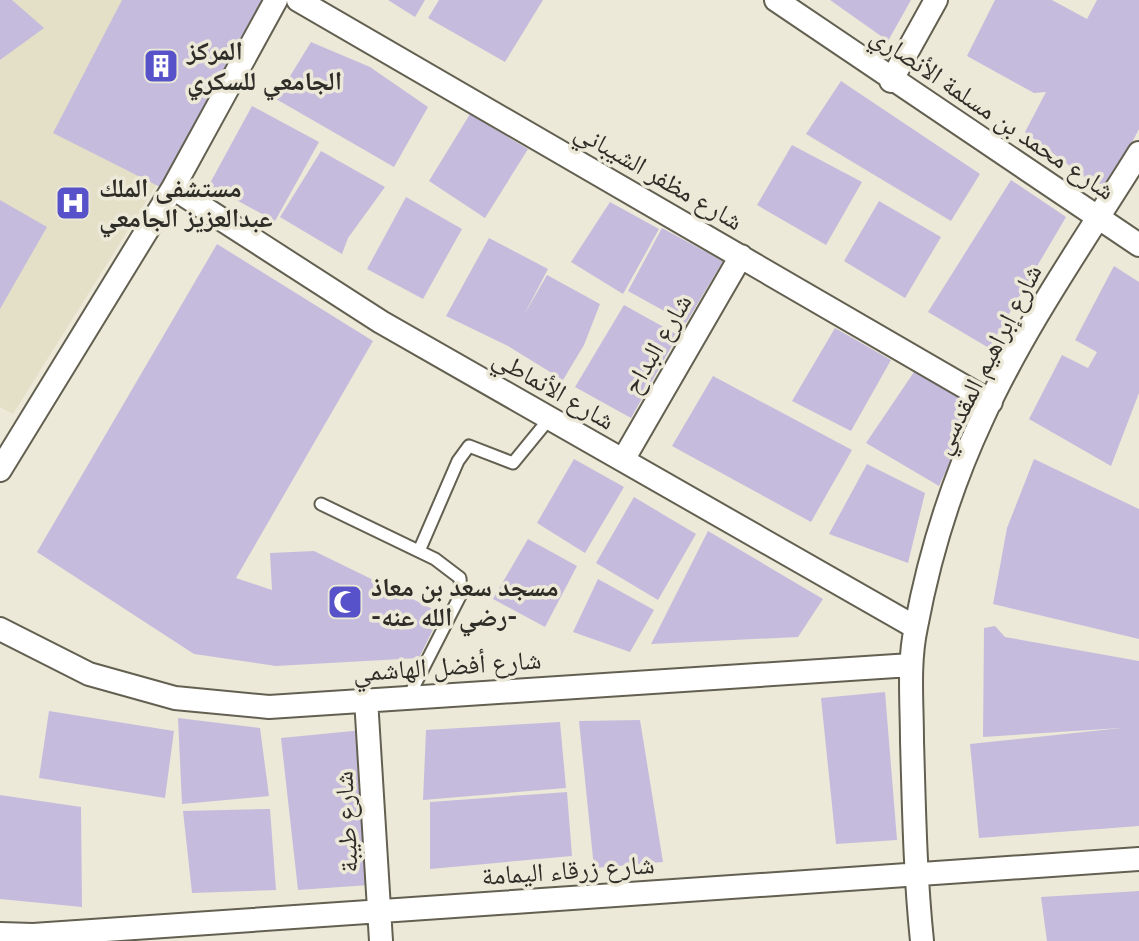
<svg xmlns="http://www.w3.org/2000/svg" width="1139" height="941" font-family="Roboto,'Noto Naskh Arabic',sans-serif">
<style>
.built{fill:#e4dfc7}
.building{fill:#c5bcdd}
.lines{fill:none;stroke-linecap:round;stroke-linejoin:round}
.lane-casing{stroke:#636051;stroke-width:15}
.street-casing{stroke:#636051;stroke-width:26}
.lane{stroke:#fff;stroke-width:11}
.street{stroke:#fff;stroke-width:22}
.labels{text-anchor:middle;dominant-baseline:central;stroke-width:7;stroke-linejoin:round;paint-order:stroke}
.poi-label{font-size:26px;font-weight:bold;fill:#2f2d27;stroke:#ece9d8;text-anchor:start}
.street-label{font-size:26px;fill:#2f2d27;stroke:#ece9d8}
</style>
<rect width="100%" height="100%" fill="#ece9d8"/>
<!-- built -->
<path class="built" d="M0,0H272L13,414L0,407Z"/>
<!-- building -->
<path class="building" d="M0,0H12L44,28L0,60Z
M122,0H269L168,191L53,133Z
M388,0H425L415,17Z
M439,0H543L505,62L428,18Z
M830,0H911L888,41Z
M995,0H1052L1087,19L1097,0H1139V129L1116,173L1105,186L1083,176L1025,132L1046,92L1034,93L967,56Z
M311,42L370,67L428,107L394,167L276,99Z
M841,81L980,174L951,221L806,134Z
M252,106L319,142L275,221L209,185Z
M470,114L528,149L485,218L429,181Z
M792,145L862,182L826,245L757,205Z
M321,151L385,187L348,238L342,254L280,217Z
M1011,180L1066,217L989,348L928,312Z
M406,197L462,229L423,299L367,269Z
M0,200L47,227L0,309Z
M879,201L941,237L905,298L844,261Z
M610,202L659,229L623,294L571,262Z
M662,228L723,261L686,323L628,291Z
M489,238L548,269L524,315L547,275L600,304L584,345L563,380L508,346L446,316Z
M217,244L373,341L236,578L272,590L270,553L314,551L441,613L419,658L276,666L194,654L37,552Z
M1114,266L1139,282V393L1111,466L1029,419L1062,355L1088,368L1097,352L1075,340Z
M624,305L678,335L631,418L575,387Z
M835,328L891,360L851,431L792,401Z
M914,372L976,406L939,486L866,443Z
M713,376L852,450L811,522L672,446Z
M574,459L624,487L585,553L537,523Z
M1034,459L1139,509V639L993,604L1007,528Z
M867,464L925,493L908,563L829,534Z
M634,497L696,534L658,600L596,563Z
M708,531L823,599L798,637L651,644Z
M528,539L577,566L545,627L493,599Z
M598,579L654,610L630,652L573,632Z
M995,626L1005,637L1139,661V826L979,838L970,744L1121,728L983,737L984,628Z
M885,692L897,840L836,844L821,698Z
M49,711L174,731L165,798L39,778Z
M178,718L260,728L269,796L182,804Z
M640,720L663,862L594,868L579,721Z
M560,722L566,788L423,800L426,730Z
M363,730L369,885L298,890L281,738Z
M567,792L572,856L430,869V802Z
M0,795L81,807L82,907L0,899Z
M270,809L276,890L192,893L183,811Z
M1139,891V941H1047L1041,897Z"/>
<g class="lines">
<defs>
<path id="lane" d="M321,504L435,559L460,578L461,594L409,696
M419,551L458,461L469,446L513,463L549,419"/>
<path id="street" d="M298,0L991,402
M776,0L1139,245
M891,81L936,0
M173,188L381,322L915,627
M623,460L741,256
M0,470L173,188L276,0
M0,629L89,674L175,698L269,707L911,665
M366,699L381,941
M0,934L33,935L1139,859
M922,941C915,874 914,808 912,741C912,703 908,664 916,627C929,557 952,483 982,419C1025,325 1085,240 1139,153"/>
</defs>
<!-- lane casing -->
<use href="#lane" class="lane-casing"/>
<!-- street casing -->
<use href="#street" class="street-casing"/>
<!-- lane -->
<use href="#lane" class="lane"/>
<!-- street -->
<use href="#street" class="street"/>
</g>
<!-- icons -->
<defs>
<symbol id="building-square" viewBox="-11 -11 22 22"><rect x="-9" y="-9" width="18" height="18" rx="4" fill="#5752c9" stroke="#ece9d8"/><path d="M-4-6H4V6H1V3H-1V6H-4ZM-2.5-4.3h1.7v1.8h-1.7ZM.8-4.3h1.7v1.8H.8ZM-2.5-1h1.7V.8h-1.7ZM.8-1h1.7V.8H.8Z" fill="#fff"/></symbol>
<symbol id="hospital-square" viewBox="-11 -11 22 22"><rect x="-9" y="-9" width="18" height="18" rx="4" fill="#5752c9" stroke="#ece9d8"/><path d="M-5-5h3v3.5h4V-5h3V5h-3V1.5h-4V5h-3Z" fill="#fff"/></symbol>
<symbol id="mosque-square" viewBox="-11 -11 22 22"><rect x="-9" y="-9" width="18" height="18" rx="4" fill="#5752c9" stroke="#ece9d8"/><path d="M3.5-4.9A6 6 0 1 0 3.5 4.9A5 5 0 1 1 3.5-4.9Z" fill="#fff"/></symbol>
</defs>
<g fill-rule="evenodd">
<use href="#building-square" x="141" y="46" width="40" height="40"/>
<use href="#hospital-square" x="53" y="183" width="40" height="40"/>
<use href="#mosque-square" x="325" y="582" width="40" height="40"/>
</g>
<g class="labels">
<!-- poi labels -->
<g class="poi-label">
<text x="187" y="51">المركز<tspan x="187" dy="30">الجامعي للسكري</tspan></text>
<text x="99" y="188">مستشفى الملك<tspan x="99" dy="30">عبدالعزيز الجامعي</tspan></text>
<text x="371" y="587">مسجد سعد بن معاذ<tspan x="371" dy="30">-رضي الله عنه-</tspan></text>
</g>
<!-- street labels -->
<g class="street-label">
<text transform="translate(993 113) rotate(34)">شارع محمد بن مسلمة الأنصاري</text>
<text transform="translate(659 176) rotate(30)">شارع مظفر الشيباني</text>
<text transform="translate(657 344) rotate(-60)">شارع البداح</text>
<text transform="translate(987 359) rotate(-63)">شارع إبراهيم المقدسي</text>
<text transform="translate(554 389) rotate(30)">شارع الأنماطي</text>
<text transform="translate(447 666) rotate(-4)">شارع أفضل الهاشمي</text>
<text transform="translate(346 822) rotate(-93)">شارع طيبة</text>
<text transform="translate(568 870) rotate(-4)">شارع زرقاء اليمامة</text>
</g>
</g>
</svg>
